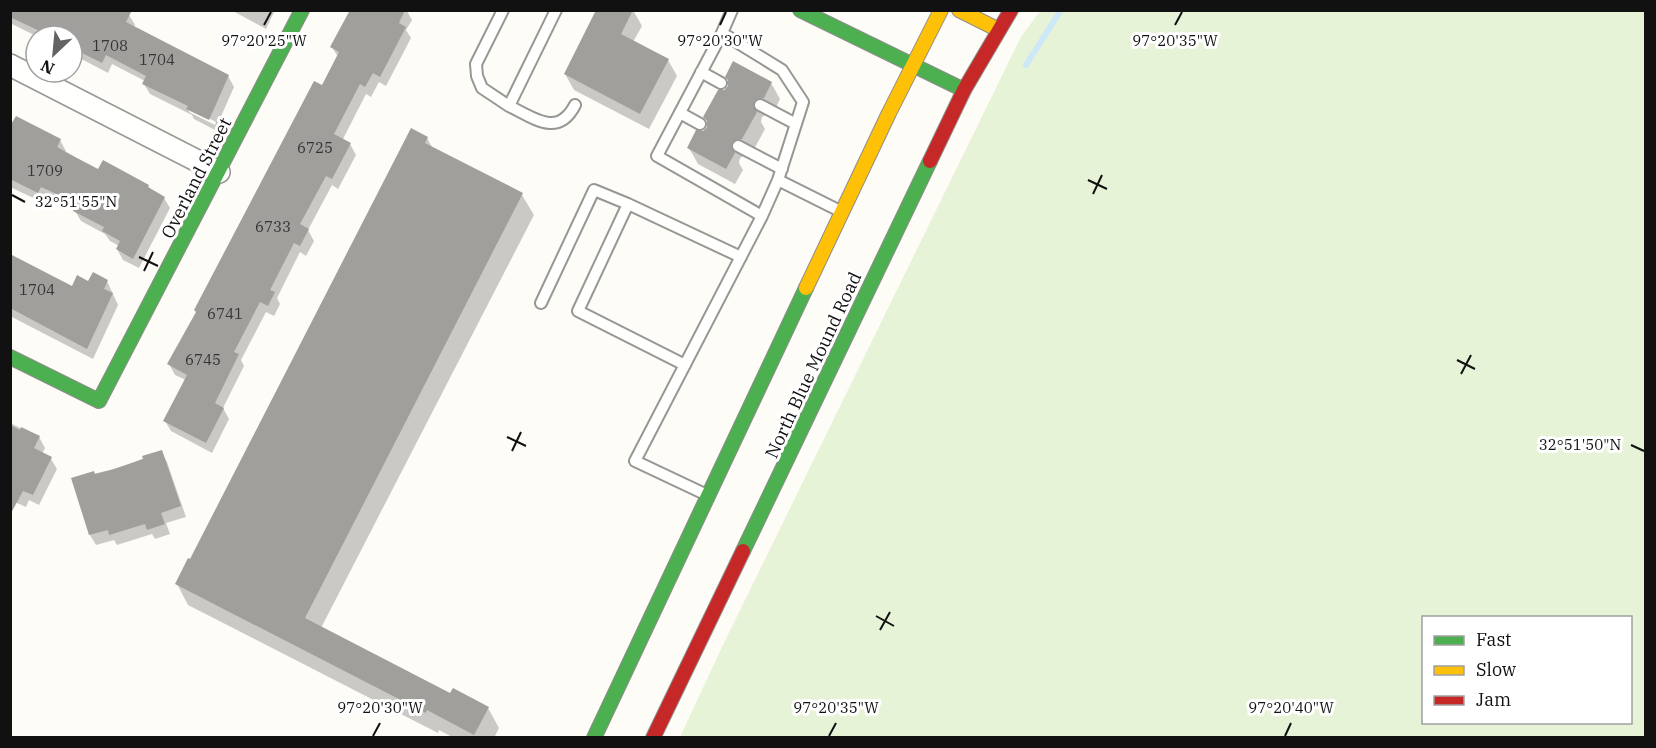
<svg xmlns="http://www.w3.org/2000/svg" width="1656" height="748" font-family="'IBM Plex Serif',serif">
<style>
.green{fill:#e7f3d7;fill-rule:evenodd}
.shadow{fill:#0003;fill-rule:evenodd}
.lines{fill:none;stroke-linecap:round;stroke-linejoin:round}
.stream{stroke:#cde8f7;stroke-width:6}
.building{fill:#a19f9c}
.lane-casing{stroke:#979795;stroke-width:14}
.street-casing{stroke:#979795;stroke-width:24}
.fast-casing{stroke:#8e8d8b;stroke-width:16}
.slow-casing{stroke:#8e8d8b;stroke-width:16}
.jam-casing{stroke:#8e8d8b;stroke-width:16}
.lane{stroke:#fffffe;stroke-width:10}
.street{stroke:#fffffe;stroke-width:21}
.fast{stroke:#4caf50;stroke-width:14}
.slow{stroke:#ffc107;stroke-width:14}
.jam{stroke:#c62828;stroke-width:14}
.ticks{fill:none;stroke:#111;stroke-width:2}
.labels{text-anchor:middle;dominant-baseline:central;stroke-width:6;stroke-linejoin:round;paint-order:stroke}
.number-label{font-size:15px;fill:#353434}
.street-label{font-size:18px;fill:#111;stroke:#fff}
.ticks-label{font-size:15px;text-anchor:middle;fill:#111;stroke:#fff;stroke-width:6;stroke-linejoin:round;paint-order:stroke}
</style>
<rect width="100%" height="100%" fill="#fdfcf7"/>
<!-- green -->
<path class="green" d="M1040,11H1645V737H680L721,649L1021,37ZM1424,618H1630V722H1424Z"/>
<!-- shadow -->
<path class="shadow" d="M10,10L129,15L135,25L134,28L228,76L234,87L215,130L194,119L192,115L150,94L144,84L145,81L112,64L108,73L72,54V36H36L10,23ZM189,108L216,122L215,125L189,112Z
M231,10H275L266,29Z
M351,10H409L408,13L412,20L406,30L411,38L386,86L379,82L371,97L366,94L343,139L350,144L356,155L338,189L332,185L308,230L314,241L306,256L300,252L277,298L280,304L274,316L266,312L241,360L244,366L223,408L229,419L212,453L171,431L165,421L186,380L175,375L169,364L322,87L338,57L332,47Z
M633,10L642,26L633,42L668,60L677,76L649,129L574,90L565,74Z
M771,83L780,99L773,114L769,113L762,117L761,122L765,129L751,155L747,154L740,158L739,163L743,170L735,184L698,164L689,148Z
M10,122L60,140L66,151L65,153L99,171L148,186L151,191L164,198L170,208L139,268L123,260L117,249L119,246L110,241L105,234L81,221L75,211L76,209L47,196L44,203L10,187Z
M427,138L433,149L522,195L534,215L321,628L451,695L488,708L499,728L494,738H454L439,730L438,733L188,605L177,584Z
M10,256L72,288L107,281L118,305L93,359L10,316Z
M10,423L39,437L45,448L42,454L51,459L57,469L39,505L29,500L26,507L10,500Z
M161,451L167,462L186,517L166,523L170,534L155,539L152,534L117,545L114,540L96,545L90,535L73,479L126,466Z"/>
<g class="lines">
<!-- stream -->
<path class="stream" d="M1026,65L1061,10"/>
</g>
<!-- building -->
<path class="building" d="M10,10H132L126,22L229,75L209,120L186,109L188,106L142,84L146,76L106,55L102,63L72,48V36H50L10,17Z
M350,10H405L399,23L406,27L380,77L373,73L365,87L360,84L334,134L351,143L332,179L326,176L300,224L309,229L300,246L294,243L270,290L275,292L268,306L260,302L234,352L239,354L215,403L224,408L206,443L163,421L187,375L167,364L196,312L194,310L314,81L322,85L339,52L330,47Z
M596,10H633L621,34L669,59L640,114L564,74Z
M733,61L772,82L764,98H759L754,101L753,106L757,112L742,139H737L732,142L731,147L735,153L726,169L687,148L696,130L703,131L707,127V121L703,117L718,90H724L728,86V80L725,77Z
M16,116L61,139L57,147L77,158L98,169L103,160L149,185L148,187L165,197L133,259L116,249L120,241L102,231L104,227L73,211L77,203L41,187L38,193L10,179V126Z
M411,128L428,137L425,143L523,193L305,618L450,693L453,688L489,707L474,735L427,710L426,713L175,584L188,558L190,559Z
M10,254L72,286L77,275L88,281L93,272L108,280L104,289L113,293L87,349L10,308Z
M10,425L20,430L21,427L40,436L34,448L52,457L33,495L23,491L10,515Z
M162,450L181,506L161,513L165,524L147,530L145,524L109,535L108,530L89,535L71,478L94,471L95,474L111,470L143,459L142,456Z"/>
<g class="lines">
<defs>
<path id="lane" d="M503,10L476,64L477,76L482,88L509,106
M556,10L509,106C534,118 558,138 575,105
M722,33L657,156L762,216L778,180L803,102L782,70L722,33L732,10
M701,72L721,83
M760,105L796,124
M680,113L700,124
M738,146L782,169
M778,180L840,211
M541,303L594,190L628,204
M685,365L578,311L628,204L741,257
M707,495L635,461L762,216"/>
<path id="street" d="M10,65L219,172"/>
<path id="fast" d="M800,10L964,90
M10,357L99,401L302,10
M743,551L930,161
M594,738L806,288"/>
<path id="slow" d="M959,10L999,30
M806,288L889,113L941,10"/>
<path id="jam" d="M930,161L964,90L1011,10
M653,738L743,551"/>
</defs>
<!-- lane casing -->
<use href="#lane" class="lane-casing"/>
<!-- street casing -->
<use href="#street" class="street-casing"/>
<!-- fast casing -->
<use href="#fast" class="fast-casing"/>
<!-- slow casing -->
<use href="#slow" class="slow-casing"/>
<!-- jam casing -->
<use href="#jam" class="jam-casing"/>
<!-- lane -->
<use href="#lane" class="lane"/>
<!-- street -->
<use href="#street" class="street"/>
<!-- fast -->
<use href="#fast" class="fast"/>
<!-- slow -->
<use href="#slow" class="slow"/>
<!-- jam -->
<use href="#jam" class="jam"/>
</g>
<!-- ticks -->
<path class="ticks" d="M264,25L271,12M720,25L726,12M1175,25L1182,12M1088,180L1107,189M1093,194L1102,175M12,195L25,202M139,257L158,266M144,271L153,252M1457,360L1475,369M1461,374L1471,355M507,437L526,446M1631,445L1644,451M512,451L521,432M876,616L894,626M880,630L890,612M373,736L380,723M829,736L836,723M1285,736L1291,723"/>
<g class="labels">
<!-- number labels -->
<g class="number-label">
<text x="110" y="45">1708</text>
<text x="157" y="59">1704</text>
<text x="315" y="147">6725</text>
<text x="45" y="170">1709</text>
<text x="273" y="226">6733</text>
<text x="37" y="289">1704</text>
<text x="225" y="313">6741</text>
<text x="203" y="359">6745</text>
</g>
<!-- street labels -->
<g class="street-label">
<text transform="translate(196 178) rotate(-63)">Overland Street</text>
<text transform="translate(813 365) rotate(-65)">North Blue Mound Road</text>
</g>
</g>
<g class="ticks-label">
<text x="264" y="46">97°20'25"W</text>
<text x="720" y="46">97°20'30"W</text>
<text x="1175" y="46">97°20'35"W</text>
<text x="76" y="207">32°51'55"N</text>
<text x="1580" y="450">32°51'50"N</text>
<text x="380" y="713">97°20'30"W</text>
<text x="836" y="713">97°20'35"W</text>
<text x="1291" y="713">97°20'40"W</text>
</g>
<!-- border -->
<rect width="1656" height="748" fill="none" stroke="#111111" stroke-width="24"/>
<!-- legend -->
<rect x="1422" y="616" width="210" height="108" fill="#ffffff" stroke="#a0a0a0" stroke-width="1.5"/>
<rect x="1434" y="636" width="30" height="9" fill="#4caf50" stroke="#a0a0a0" stroke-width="1.5"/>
<text x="1476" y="646" font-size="18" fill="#111111">Fast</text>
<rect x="1434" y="666" width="30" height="9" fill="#ffc107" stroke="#a0a0a0" stroke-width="1.5"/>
<text x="1476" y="676" font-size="18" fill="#111111">Slow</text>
<rect x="1434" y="696" width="30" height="9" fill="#c62828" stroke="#a0a0a0" stroke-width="1.5"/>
<text x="1476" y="706" font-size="18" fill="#111111">Jam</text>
<!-- north arrow -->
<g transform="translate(54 54) rotate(206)"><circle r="28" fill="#ffffff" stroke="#a0a0a0" stroke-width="1.5"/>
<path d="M0-4.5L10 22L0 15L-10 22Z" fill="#646362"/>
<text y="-9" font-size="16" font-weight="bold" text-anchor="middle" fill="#111111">N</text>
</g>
</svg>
